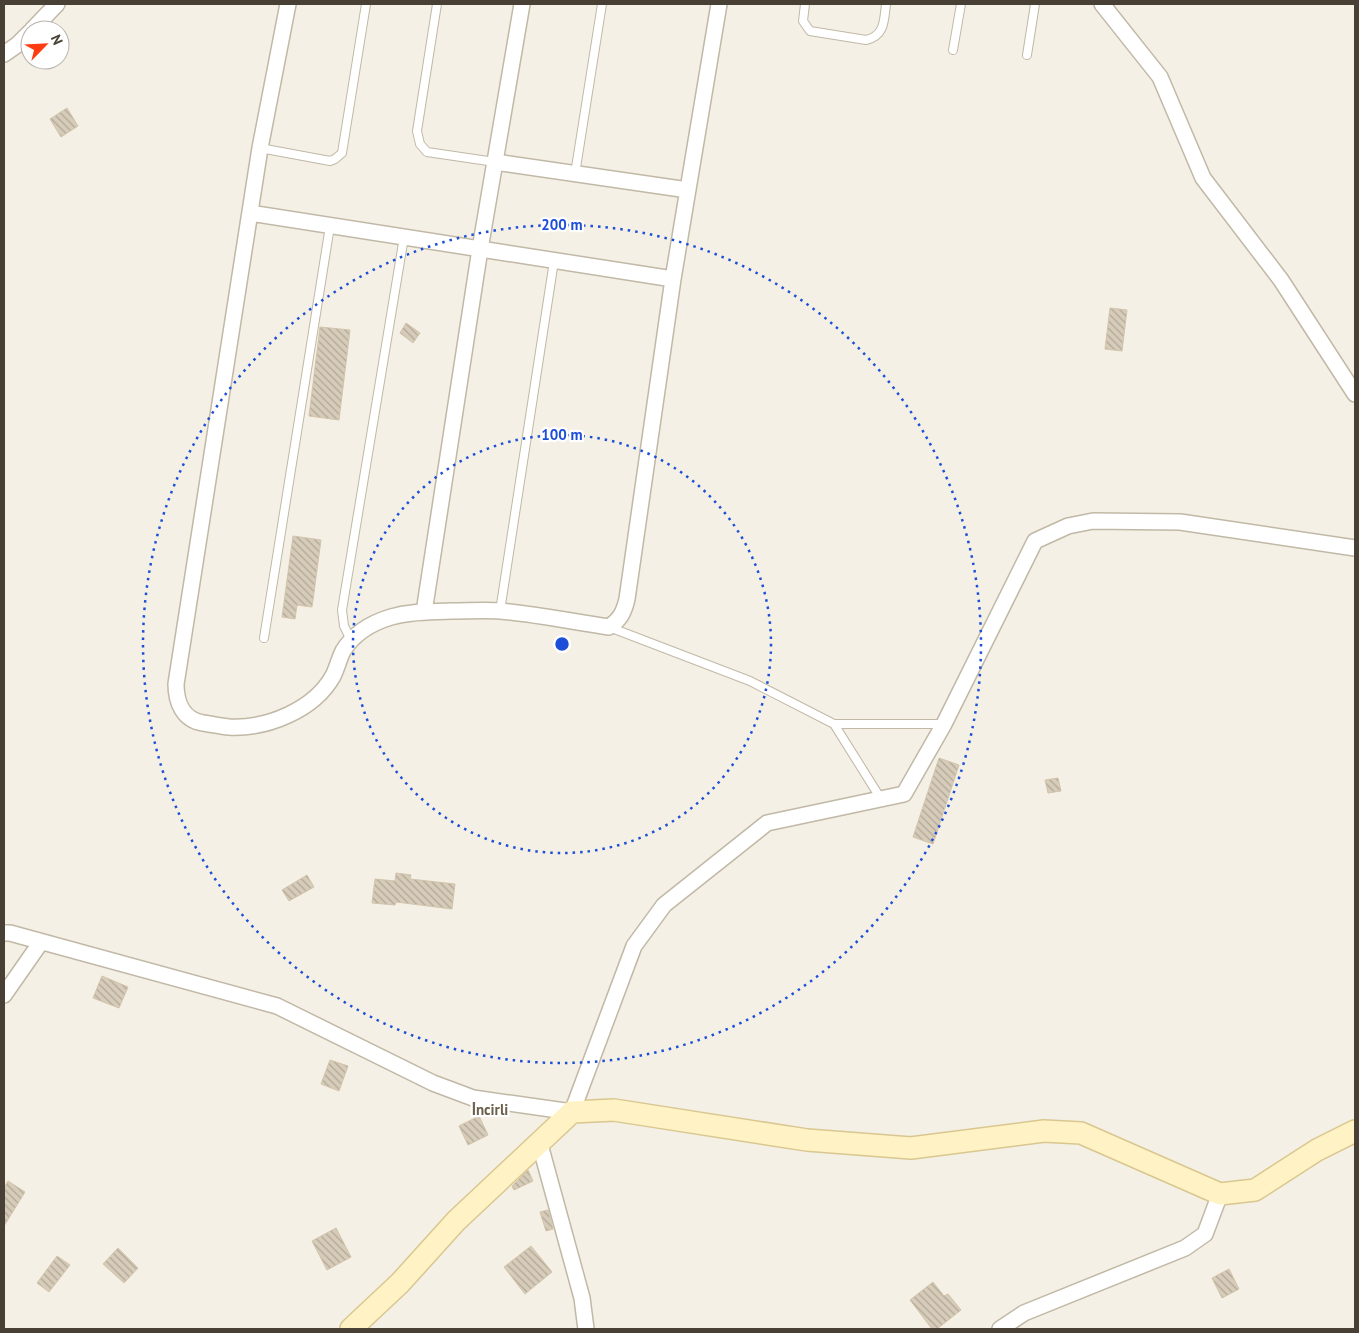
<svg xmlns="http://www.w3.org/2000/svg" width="1359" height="1333" font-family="'PT Sans',sans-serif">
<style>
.building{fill:url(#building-back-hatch);stroke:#d3c4ab}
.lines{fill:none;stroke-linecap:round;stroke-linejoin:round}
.lane-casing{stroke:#c1b8a6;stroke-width:10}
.street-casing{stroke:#c1b8a6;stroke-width:18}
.secondary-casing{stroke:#d9c78f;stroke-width:24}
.lane{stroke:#fff;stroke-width:8}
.street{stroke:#fff;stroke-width:15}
.secondary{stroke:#fff2c4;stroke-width:21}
.ring{fill:none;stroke:#1d4ed8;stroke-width:2.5;stroke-dasharray:2.5 5}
.labels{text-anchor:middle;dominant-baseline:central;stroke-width:4.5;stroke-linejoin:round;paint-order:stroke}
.neighbourhood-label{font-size:15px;font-weight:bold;fill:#6b5f4a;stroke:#fff}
.centre{fill:#1d4ed8;stroke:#fff;stroke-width:2.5}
.ring-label{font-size:15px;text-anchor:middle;font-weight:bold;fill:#1d4ed8;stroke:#fff;stroke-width:4.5;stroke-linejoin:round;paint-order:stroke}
</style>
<defs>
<pattern id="building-back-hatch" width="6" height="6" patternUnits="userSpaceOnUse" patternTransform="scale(1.25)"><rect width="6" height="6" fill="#d7ccb9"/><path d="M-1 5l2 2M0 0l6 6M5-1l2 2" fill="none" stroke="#b0a797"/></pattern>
</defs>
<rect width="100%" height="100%" fill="#f4f0e5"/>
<!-- building -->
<path class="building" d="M67,108L78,126L61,137L50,119Z
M1110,308L1127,310L1122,351L1105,349Z
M406,323L420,333L413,343L400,333Z
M320,327L350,330L339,420L309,416Z
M293,536L321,540L312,607L297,605L295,619L282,617Z
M939,758L959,765L933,844L913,837Z
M1058,778L1061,791L1048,793L1045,780Z
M396,873L411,875L410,879L455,884L452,909L396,902L395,905L372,903L375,879L395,881Z
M307,875L314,887L289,901L282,890Z
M102,976L128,987L119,1008L93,998Z
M330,1060L348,1066L339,1091L321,1084Z
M479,1116L488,1135L468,1145L459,1126Z
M528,1170L533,1181L514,1190L512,1186Z
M8,1181L25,1192L4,1226V1188Z
M548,1210L553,1229L546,1231L540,1212Z
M336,1228L351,1257L327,1270L312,1241Z
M531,1246L552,1272L525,1294L504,1267Z
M118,1248L138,1268L124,1283L103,1264Z
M57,1256L70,1265L49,1292L37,1283Z
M1229,1269L1239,1289L1222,1298L1212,1278Z
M933,1282L944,1296L948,1294L961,1310L937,1329H932L910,1300Z"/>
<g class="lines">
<defs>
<path id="lane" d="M437,4L417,131L420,144L427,152L495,162
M805,4L803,21L810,31L866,40C885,36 884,20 886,4
M953,50L961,4
M1027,55L1035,4
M260,148L330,161L335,159L342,153L366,4
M575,174L602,4
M500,611L554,261
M609,627L750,681L834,724
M264,638L330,226
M351,640L344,626L342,610L404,237
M881,799L834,724H944"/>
<path id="street" d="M288,4L260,148L176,684C176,702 183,720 203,723C211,724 220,726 229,727C267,729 314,710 333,676C337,668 339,659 343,651C354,633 371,623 391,617C411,611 431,612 451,611C467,611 484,610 500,611C537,614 573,622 609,627C620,620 624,612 627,599L673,279L719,4
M1102,4L1160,77L1203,178L1281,280L1355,394
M32,30L57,4
M4,54L17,45L30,32
M495,162L688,190
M250,213L673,279
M424,612L480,249L522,4
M4,933H10L277,1006L433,1083L473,1098L572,1112L634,946L664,905L767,823L904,794L944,724L1035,541L1068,526L1093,521L1180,522L1355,548
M4,995L41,942
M539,1141L582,1298L586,1329
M1000,1329L1024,1313L1185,1248L1205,1234L1220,1194"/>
<path id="secondary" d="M351,1329L400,1283L456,1221L572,1112L614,1110L807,1140L911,1148L1044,1131L1081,1133L1220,1194L1255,1190L1317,1150L1355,1131"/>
</defs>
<!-- lane casing -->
<use href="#lane" class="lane-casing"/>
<!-- street casing -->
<use href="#street" class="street-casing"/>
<!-- secondary casing -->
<use href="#secondary" class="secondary-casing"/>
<!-- lane -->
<use href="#lane" class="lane"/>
<!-- street -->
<use href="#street" class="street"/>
<!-- secondary -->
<use href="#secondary" class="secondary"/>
</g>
<!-- distance rings -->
<g class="ring">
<circle cx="562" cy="644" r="209"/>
<circle cx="562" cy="644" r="419"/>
</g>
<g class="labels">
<!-- neighbourhood labels -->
<g class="neighbourhood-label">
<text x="490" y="1109">İncirli</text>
</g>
</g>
<circle cx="562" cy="644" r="8" class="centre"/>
<g class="ring-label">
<text x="562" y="230">200 m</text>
<text x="562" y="440">100 m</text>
</g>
<!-- border -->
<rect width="1359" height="1333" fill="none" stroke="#484034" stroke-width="10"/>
<!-- north arrow -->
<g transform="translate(45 45) rotate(66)"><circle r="24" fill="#ffffff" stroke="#b6b3ae"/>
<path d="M0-4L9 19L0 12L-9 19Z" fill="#ff3b11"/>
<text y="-8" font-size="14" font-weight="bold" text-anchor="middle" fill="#484034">N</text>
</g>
</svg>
